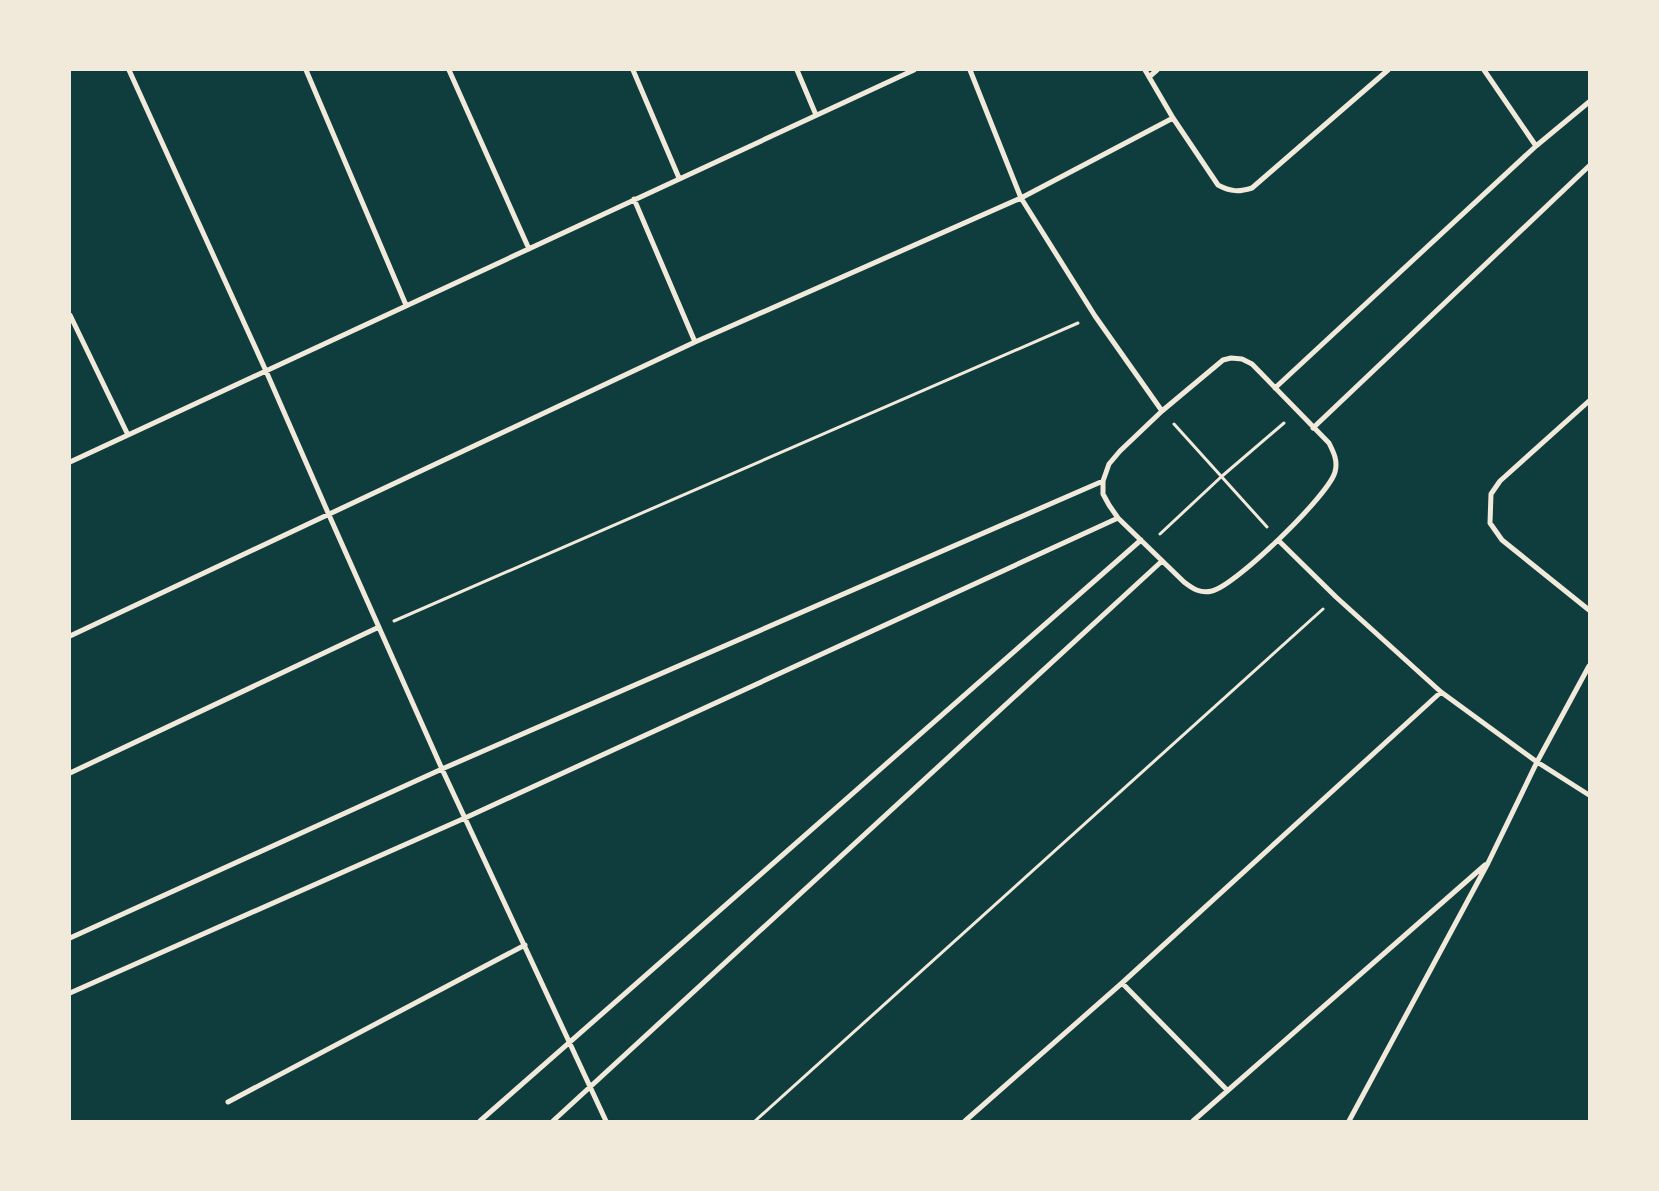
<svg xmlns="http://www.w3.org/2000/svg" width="1659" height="1191" font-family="'Titillium Web',sans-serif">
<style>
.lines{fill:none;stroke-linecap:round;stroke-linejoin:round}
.path{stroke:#f1e9da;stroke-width:3}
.minor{stroke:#f1e9da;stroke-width:5}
</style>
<rect width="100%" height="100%" fill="#0f3d3e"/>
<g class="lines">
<!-- path -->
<path class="path" d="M1174,424L1267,527
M1160,534L1221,477L1284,423
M394,621L1078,323
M755,1121L1323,609"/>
<!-- minor -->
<path class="minor" d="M129,70L266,371L329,515L442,769L606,1121
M306,70L406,305
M449,70L529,249
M633,70L679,178
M797,70L816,115
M970,70L1021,198L1095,316L1162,411
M1145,70L1173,118L1218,185C1231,192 1239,192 1252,188L1388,70
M1484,70L1536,146
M1149,77L1157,70
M634,199L695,342
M70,315L128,435
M1231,358L1242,359L1252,364L1329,443C1334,453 1338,461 1335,472C1329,495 1235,586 1212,591C1201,594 1193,589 1184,582L1118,518L1109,505L1103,494V481L1109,464L1120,451L1162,411L1223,360Z
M1275,388L1536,146L1589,102
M1589,401L1500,481L1491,494L1490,523L1502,540L1589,610
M1313,428L1589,166
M70,462L914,70
M1278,540L1336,597L1441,692L1537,762L1589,795
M70,636L695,342L1021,198L1173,118
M70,773L379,627
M70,938L442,769L1103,481
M1122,983L1227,1090
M70,993L465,818L1118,518
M228,1102L525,945
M480,1121L1141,540
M553,1121L1162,561
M965,1121L1122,983L1441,692
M1193,1121L1485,865
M1349,1121L1488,863L1537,762L1589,666"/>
</g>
<!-- border -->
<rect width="1659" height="1191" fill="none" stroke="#f1e9da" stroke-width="142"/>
</svg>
